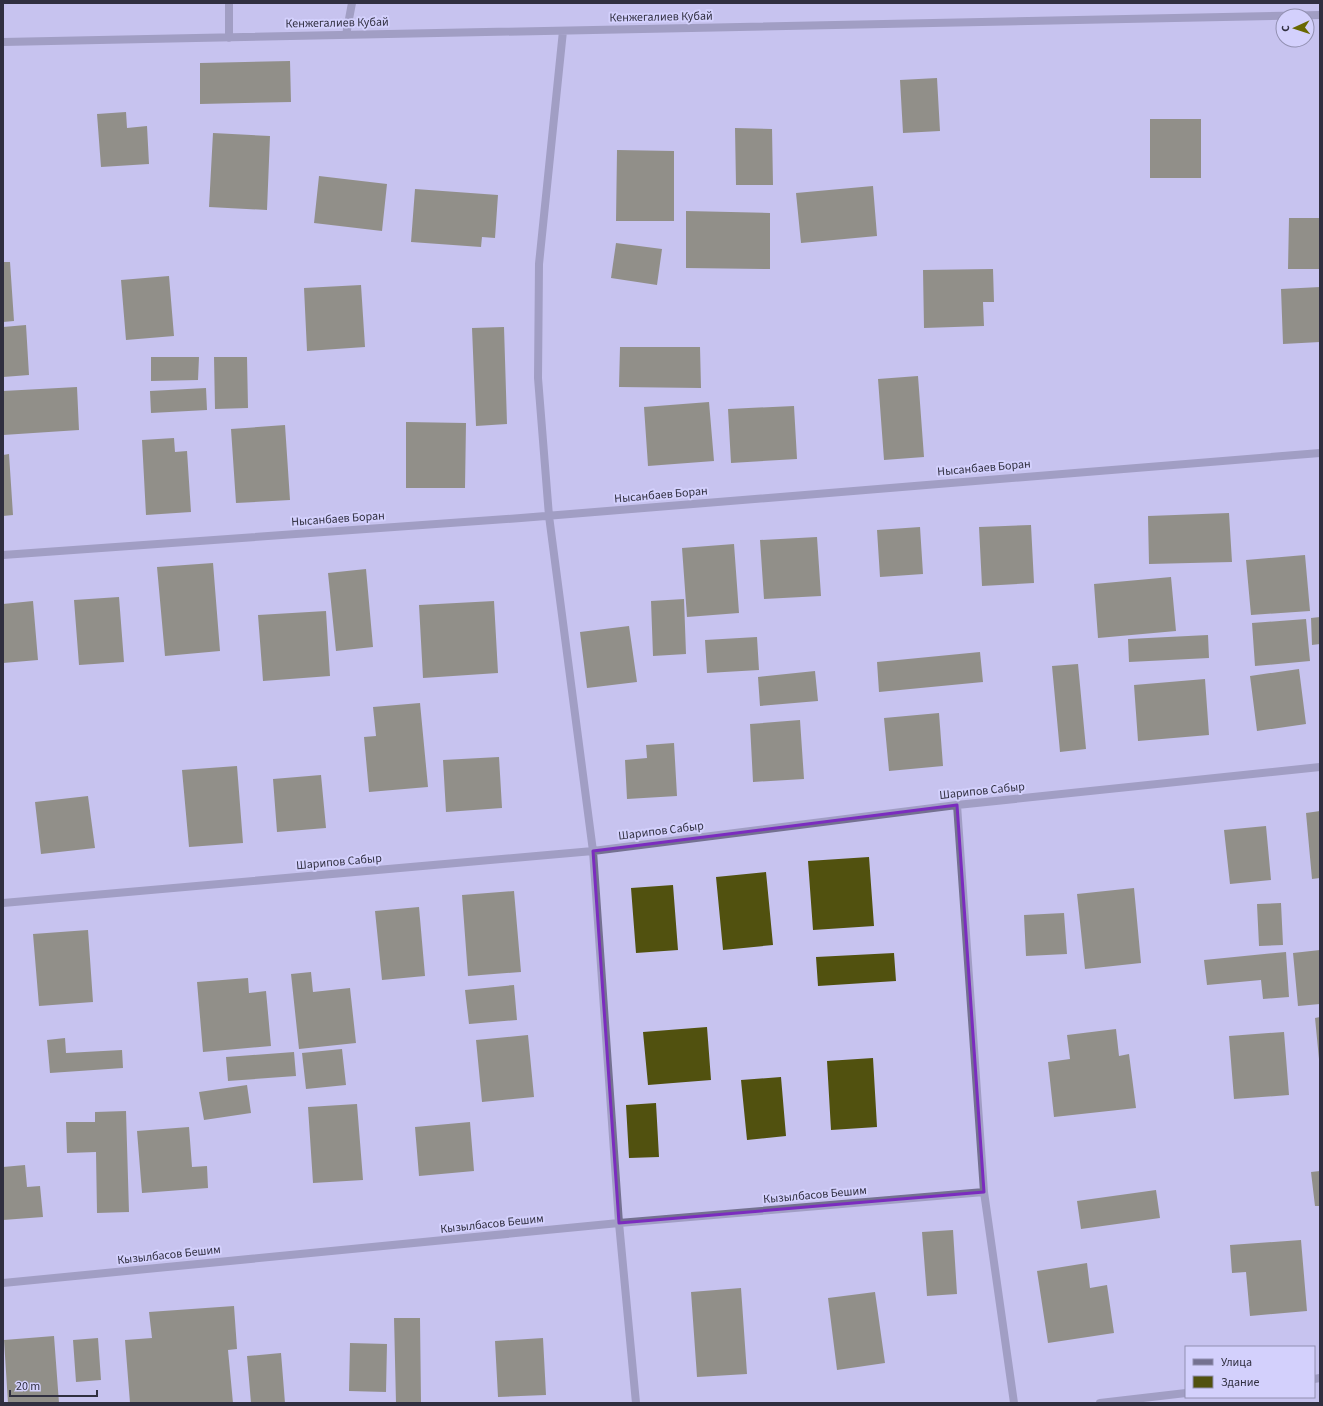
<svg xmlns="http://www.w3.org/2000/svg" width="1323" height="1406" font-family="'Source Sans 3',sans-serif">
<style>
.building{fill:#51510f}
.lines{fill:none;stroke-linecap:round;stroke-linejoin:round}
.minor{stroke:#747190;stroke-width:8}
.marked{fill:none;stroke:#7b2cbf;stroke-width:3;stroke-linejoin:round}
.labels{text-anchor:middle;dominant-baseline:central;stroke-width:4;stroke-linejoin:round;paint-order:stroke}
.street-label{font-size:12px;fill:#302f40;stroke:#d3d0fc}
</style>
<rect width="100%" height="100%" fill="#c7c3ef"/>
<!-- building -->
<path class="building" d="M290,61L291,102L200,104V63Z
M937,78L940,131L903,133L900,80Z
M126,112L127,128L147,126L149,164L101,167L97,114Z
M1150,119H1201V178H1150Z
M735,128L772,129L773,185H736Z
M213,133L270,136L267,210L209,207Z
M617,150L674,151V221H616Z
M319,176L387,184L382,231L314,223Z
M873,186L877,236L801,243L796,193Z
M415,189L498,195L495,238L482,237L481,247L411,242Z
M686,211L770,213V269L686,268Z
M1289,218H1320V269H1288Z
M616,243L662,249L657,285L611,278Z
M3,262H10L14,321L3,322Z
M993,269L994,302H983L984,326L924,328L923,270Z
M169,276L174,336L126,340L121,280Z
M361,285L365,347L307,351L304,288Z
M1320,287V342L1283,344L1281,289Z
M26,325L29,375L3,377V327Z
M504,327L507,424L476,426L472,328Z
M620,347H700L701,388L619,387Z
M151,357H199L198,380L151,381Z
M214,357H247L248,408L215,409Z
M918,376L924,457L884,460L878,379Z
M77,387L79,430L3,435V391Z
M206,388L207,410L151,413L150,391Z
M709,402L714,461L648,466L644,407Z
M794,406L797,459L731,463L728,409Z
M406,422L466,423L465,488H406Z
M285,425L290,500L236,503L231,429Z
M174,438L175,452L187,451L191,512L146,515L142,440Z
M9,454L13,515L3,516V455Z
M1229,513L1232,562L1149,564L1148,516Z
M1031,525L1034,583L982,586L979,527Z
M920,527L923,574L880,577L877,530Z
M817,537L821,596L764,599L760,540Z
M734,544L739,613L687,617L682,548Z
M1305,555L1310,611L1251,615L1246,560Z
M213,563L220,651L165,656L157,567Z
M366,569L373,647L336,651L328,573Z
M1171,577L1176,631L1098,638L1094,584Z
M119,597L124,662L79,665L74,600Z
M684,599L686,654L653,656L651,601Z
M33,601L38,660L3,663V604Z
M494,601L498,673L423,678L419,605Z
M326,611L330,676L263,681L258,615Z
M1320,617V644L1312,645L1311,618Z
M1306,619L1310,661L1255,666L1252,623Z
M629,626L637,682L587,688L580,632Z
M1208,635L1209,658L1129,662L1128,639Z
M757,637L759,670L707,673L705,640Z
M980,652L983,682L879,692L877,662Z
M1078,664L1086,749L1060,752L1052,666Z
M1299,669L1306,724L1257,731L1250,676Z
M815,671L818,701L760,706L758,677Z
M1205,679L1209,735L1138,741L1134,685Z
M420,703L428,787L369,792L364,737L376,736L373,707Z
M939,713L943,766L889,771L884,718Z
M800,720L804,779L753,782L750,724Z
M674,743L677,796L627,799L625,760L647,758L646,745Z
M499,757L502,808L446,812L443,760Z
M237,766L243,843L189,847L182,770Z
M321,775L326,828L277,832L273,779Z
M88,796L95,848L41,854L35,802Z
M1320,811V878L1312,879L1306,813Z
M1266,826L1271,880L1230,884L1224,830Z
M869,857L874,926L813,930L808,861Z
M766,872L773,945L723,950L716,877Z
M673,885L678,950L636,953L631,888Z
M1134,888L1141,963L1085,969L1077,894Z
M514,891L521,972L468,976L462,895Z
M1281,903L1283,945L1259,946L1257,904Z
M419,907L425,976L382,980L375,911Z
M1064,913L1067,954L1026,956L1024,915Z
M88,930L93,1002L39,1006L33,934Z
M1320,950V1004L1298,1006L1293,953Z
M1286,952L1289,997L1263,999L1261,980L1207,985L1204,960Z
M894,953L896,981L818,986L816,957Z
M311,972L313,992L350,988L356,1043L299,1049L291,974Z
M248,978L249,993L266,991L271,1046L203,1052L197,982Z
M514,985L517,1020L469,1024L465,990Z
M1320,1017V1059H1319L1315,1018Z
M707,1027L711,1080L648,1085L643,1032Z
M1116,1029L1119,1056L1129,1054L1136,1108L1054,1117L1048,1062L1070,1059L1067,1035Z
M1284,1032L1289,1095L1234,1099L1229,1036Z
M528,1035L534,1097L482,1102L476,1040Z
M65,1038L66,1053L122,1050L123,1068L50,1073L47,1040Z
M342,1049L346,1085L306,1089L302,1053Z
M294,1052L296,1076L228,1081L226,1057Z
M873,1058L877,1127L831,1130L827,1061Z
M781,1077L786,1136L747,1140L741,1080Z
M247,1085L251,1113L204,1120L199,1092Z
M656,1103L659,1157L629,1158L626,1105Z
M357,1104L363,1180L313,1183L308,1107Z
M126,1111L129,1212L97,1213L96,1152L67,1153L66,1122H95V1112Z
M470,1122L474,1171L419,1176L415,1127Z
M189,1127L192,1167L207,1166L208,1188L142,1193L137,1131Z
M25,1165L27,1187L40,1186L43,1217L3,1220V1167Z
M1320,1171V1206H1315L1311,1172Z
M1156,1190L1160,1218L1081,1229L1077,1201Z
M953,1230L957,1294L927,1296L922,1232Z
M1301,1240L1307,1311L1250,1316L1246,1272L1232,1273L1230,1245Z
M1087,1263L1090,1288L1107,1285L1114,1333L1048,1343L1037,1271Z
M741,1288L747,1374L697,1377L691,1292Z
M875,1292L885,1363L837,1370L828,1298Z
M234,1306L237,1349L228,1350L233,1403H130L125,1340L152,1338L149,1312Z
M394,1318H420L421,1403H396Z
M54,1336L59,1403H8L4,1340Z
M98,1338L101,1380L76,1382L73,1340Z
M543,1338L546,1395L498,1397L495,1341Z
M350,1343L387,1344L386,1392L349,1391Z
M281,1353L285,1403H251L247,1356Z"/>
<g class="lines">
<!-- minor -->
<path class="minor" d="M229,3V38
M563,31L539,264L538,378L549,516L593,851L619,1223L636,1403
M346,35L352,3
M3,42L1320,15
M3,555L521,518L1320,453
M957,805L984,1192L1014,1403
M3,903L593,851L957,805L1320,767
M3,1283L619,1223L984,1192
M1314,1379L1320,1378
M1100,1403L1186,1393"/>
</g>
<!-- marked area -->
<path d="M0 0H1323V1406H0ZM957,805L984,1192L619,1223L593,851Z" fill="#c7c3ef" fill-opacity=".55" fill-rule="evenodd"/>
<path class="marked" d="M957,805L984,1192L619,1223L593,851Z"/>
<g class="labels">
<!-- street labels -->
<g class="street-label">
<text transform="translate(661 17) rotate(-1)">Кенжегалиев Кубай</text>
<text transform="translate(337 23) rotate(-1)">Кенжегалиев Кубай</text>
<text transform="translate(984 468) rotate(-5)">Нысанбаев Боран</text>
<text transform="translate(661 495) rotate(-5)">Нысанбаев Боран</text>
<text transform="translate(338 519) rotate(-4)">Нысанбаев Боран</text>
<text transform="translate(982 791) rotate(-6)">Шарипов Сабыр</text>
<text transform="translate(661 831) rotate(-7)">Шарипов Сабыр</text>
<text transform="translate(339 862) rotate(-5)">Шарипов Сабыр</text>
<text transform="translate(815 1195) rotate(-5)">Кызылбасов Бешим</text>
<text transform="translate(492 1224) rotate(-6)">Кызылбасов Бешим</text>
<text transform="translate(169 1255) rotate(-6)">Кызылбасов Бешим</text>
</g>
</g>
<!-- border -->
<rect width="1323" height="1406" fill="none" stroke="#302f40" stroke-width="8"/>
<!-- legend -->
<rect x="1185" y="1346" width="130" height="52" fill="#d3d0fc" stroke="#9290b1"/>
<rect x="1193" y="1359" width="20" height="6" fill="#747190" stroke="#9290b1"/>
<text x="1221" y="1366" font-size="12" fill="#302f40">Улица</text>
<rect x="1193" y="1376" width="20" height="12" fill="#51510f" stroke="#9290b1"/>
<text x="1221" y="1386" font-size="12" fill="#302f40">Здание</text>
<!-- north arrow -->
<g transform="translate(1295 28) rotate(267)"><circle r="19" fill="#d3d0fc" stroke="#9290b1"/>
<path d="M0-3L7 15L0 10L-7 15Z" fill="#696802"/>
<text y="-6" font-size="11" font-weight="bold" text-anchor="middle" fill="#302f40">С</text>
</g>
<!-- scale -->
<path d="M10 1390v6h87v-6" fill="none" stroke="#302f40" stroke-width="2"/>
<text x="16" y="1390" font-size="12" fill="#302f40" stroke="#d3d0fc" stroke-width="3" paint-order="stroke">20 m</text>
</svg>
